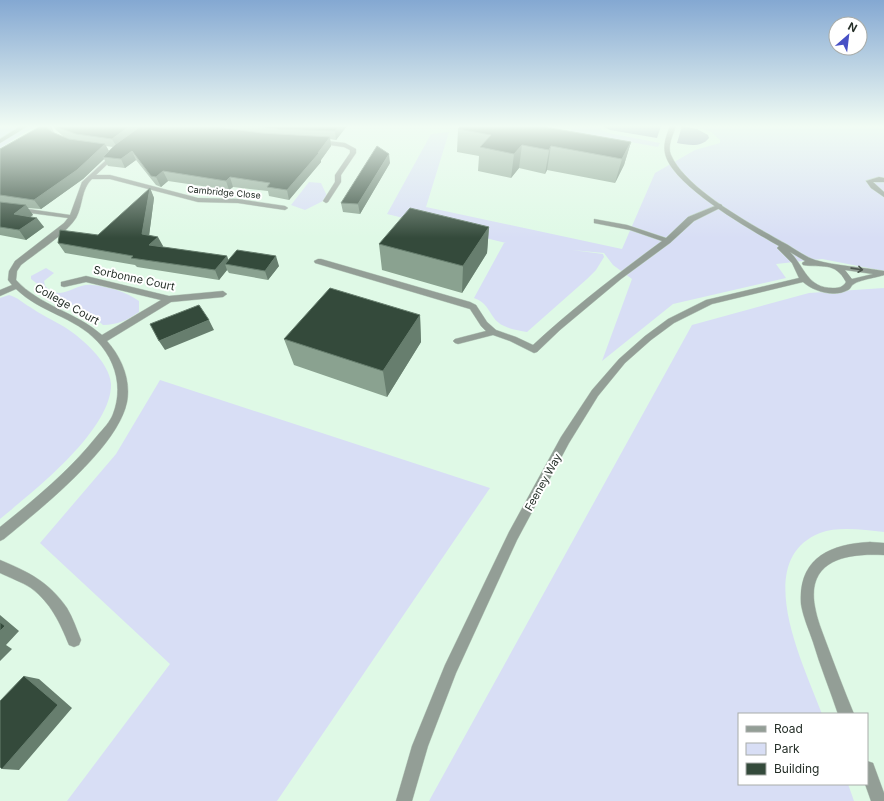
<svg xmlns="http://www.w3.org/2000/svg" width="884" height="801" font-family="Inter,sans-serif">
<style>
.green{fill:#d8def5}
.water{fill:#8e95b0}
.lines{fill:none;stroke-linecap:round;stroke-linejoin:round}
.service-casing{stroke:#bed5c4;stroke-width:1}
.minor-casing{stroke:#bed5c4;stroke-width:1}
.service{fill:#939e96;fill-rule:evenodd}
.minor{fill:#939e96;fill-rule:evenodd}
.wall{fill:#8aa290;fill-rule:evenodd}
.shaded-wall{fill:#677e6e}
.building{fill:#344a3b;stroke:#677e6e}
.oneway{stroke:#4c564e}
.labels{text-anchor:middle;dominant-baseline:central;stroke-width:4;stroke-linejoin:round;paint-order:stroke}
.far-street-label{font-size:9px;fill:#252f28;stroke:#fff}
.street-label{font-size:11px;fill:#252f28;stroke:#fff}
</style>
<rect width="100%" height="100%" fill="#dff9e6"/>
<!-- green -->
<path class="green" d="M0,126H35L0,148Z
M573,126H594L608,133L660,143L658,147L570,131Z
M695,126H884V271L822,259L776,264L786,278L673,304L602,361L632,279L613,265L604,253L572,250L603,254L604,257L596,270L587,279L527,332C516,330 501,328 494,318C488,310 486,302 474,298L504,243H506L387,214L431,134L449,132L426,207L622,249L655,173L695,150L720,143V140L711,132Z
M309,182L321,183L327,196L323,201L305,210L291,205Z
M46,268L54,273L44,281L45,286C62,303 74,283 92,285C108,286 126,292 139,301V312C128,320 117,325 103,325L88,312L52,295L31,279V276Z
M884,288V532C864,530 839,526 820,533C750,561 805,667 822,714H739V784H848L854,801H429L692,325L809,293Z
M9,295C17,297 23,303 30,307C40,314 51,319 61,325C79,335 110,362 111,384C112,430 33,492 0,519V298Z
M160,380L490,488L277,801H67L170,664L40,543L116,454Z"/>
<!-- water -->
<path class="water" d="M603,126H661L657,138L610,130Z
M682,126L697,129L708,135L709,138C701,148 688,145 677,143Z"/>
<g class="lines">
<defs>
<path id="service" d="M21,126H28L0,143V139Z
M879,177L884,178V182H873L884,192V197L871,188L866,181Z
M720,204L722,205V207L694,221L670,243L621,279L560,330L537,352L534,353L510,341L493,335L458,344L455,343L453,341L455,339L486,331L481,326L470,309L315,263L314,261L318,259H321L470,302L476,305L487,322L496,330L516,337L533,345C573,308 617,274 662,241L630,230L594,223V219L627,225L666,238L688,217Z
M870,542L884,543V555C848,553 806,559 815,607C817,619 822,631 826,642C835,666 844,690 854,714H838C830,690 820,666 813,642C809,630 803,617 801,604C798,558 830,544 870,542Z
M867,761L873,763L884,793V801H871L865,784H867Z"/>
<path id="minor" d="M45,126H51L54,133L60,137V139C52,140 48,133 45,126Z
M670,126H676C673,135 667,146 671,155C686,190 756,227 788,245C796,250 806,257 815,260C836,266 862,267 884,271V275C879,277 859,280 854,284C851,285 851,289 848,290C834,298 813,291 803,282L712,304L674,323L651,340L625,363L598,396L569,443L517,540L456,673L428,746L412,801H396L412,746L445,665L509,532L561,437L592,390L619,359L645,336L668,319L706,300L799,278L792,263L777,248L779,246C751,230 671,185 665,153C663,144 667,134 670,126ZM790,252L805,261L802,263L803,265C821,268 835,261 846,282C843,287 839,288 833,288C807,288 805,267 790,252ZM845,270L873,274L852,279Z
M318,140L345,143L356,149V153L341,175V182L328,202L326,203L323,201L335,182V175L350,153V150L344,147L316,143V141Z
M115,152L117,153V155L96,175H110L198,198L238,199L285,206L288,208L285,210L238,203L198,202L110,179H92C81,189 83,206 76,218C66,234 36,253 21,265L17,271L16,280C40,306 76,312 102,335L161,300L86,282L64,287L61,286V282L86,276L169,296L223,291L227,294L223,297L171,302L107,341C122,358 131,380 127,402C118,448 39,510 4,539L0,541V527C35,499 69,471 97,436C103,429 110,422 113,414C123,388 116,361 97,341C75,317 39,312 16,289L0,296V290L12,285L8,280L9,271L15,261L64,223L68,218L0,209V205L70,215L82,182Z
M0,560C29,572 49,582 67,608C73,618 77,630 81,640L79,645L74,647L69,645C60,623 51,603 31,588C22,582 10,578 0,573Z"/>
</defs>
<!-- service casing -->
<use href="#service" class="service-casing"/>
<!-- minor casing -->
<use href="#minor" class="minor-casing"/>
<!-- service -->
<use href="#service" class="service"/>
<!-- minor -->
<use href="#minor" class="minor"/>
</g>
<!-- wall -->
<path class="wall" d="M53,126H347L336,140L330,139L331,146L321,160V162L289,200L269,196L268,191L233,187L229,190L168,181L161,187L156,185L136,160L125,168L108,166L104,159L83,179L41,209L27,208L33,215L30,216L44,227L26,240L0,235V149L52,132L69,139L71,140L64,137L55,129ZM106,146L113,147L109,151Z
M459,126H539L631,142L624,165L615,183L547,170L545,174L519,168L511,178L478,171L479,156L457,152L458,129L459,128Z
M390,163L360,214L343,212L341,203Z
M150,188L154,198L149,235L163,246L162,247L227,256L228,260L279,266L268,280L229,273L227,270L219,280L137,267L135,265L65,253L58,243L98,235Z
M489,227L487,253L462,293L382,270L379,244Z
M420,315L421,342L387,397L294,365L284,339Z"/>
<!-- shaded-wall -->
<path class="shaded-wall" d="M130,126H146L117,147L112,139Z
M339,126H347L336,140L335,131Z
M330,137L331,146L321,160V162L289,200L287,190Z
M631,142L624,165L615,183L622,159Z
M105,144L110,153L103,157L104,159L83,179L41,209L34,200Z
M522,145L519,168L511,178L514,154Z
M551,146L547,170L545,174L549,150Z
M132,151L136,160L125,168L121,159Z
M389,154L390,163L360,214L358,204Z
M163,171L168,181L161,187L156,177Z
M230,177L233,187L229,190L226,181Z
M150,188L154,198L148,244L142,234Z
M26,205L33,215L21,223L14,214Z
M37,218L44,227L26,240L19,230Z
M489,227L487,253L462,293L463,266Z
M158,237L163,246L154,255L149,245Z
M227,256L230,265L225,264L227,270L219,280L215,270Z
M276,256L279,266L268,280L265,271Z
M420,315L421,342L387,397L383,371Z
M209,320L214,330L165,350L159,341Z
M0,615L19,631L6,645L12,649L0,661Z
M24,676L39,679L72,708L19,770L2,769Z"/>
<!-- building -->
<path class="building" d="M41,126H45L52,132L69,139L105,144L77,170L34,200L0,195V149Z
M56,126H130L112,139L76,134L59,128Z
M141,126H209L262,133L330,137L318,153H319L287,190L267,187L270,183L230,177L226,181L163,171L156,177L151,176L132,151L121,159L103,157L116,144Z
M257,126H339L335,131L278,129Z
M461,126H539L631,142L622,159L551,146L549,150L522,145L514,154L480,147L491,135L458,129Z
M377,146L389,154L358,204L341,203Z
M150,188L142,234L158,237L149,245L227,256L215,270L131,258L133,256L58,243L60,230L98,235Z
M0,202L26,205L14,214L37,218L19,230L0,227Z
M410,208L489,227L463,266L379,244Z
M237,250L276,256L265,271L225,264Z
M330,288L420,315L383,371L284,339Z
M199,305L209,320L159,341L150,324Z
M0,622L5,626L0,631Z
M24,676L58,705L2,769L0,767V701Z"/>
<!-- one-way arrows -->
<defs><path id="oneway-shaft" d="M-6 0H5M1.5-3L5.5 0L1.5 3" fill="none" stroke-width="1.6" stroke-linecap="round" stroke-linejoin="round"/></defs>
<use class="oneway" href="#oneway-shaft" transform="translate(857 269) rotate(8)"/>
<!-- sky -->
<linearGradient id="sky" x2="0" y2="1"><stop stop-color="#84a8d2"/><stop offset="0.53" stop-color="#f1fcf4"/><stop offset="1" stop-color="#f1fcf4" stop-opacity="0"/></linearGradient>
<rect width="884" height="238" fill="url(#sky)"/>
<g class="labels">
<!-- far-street labels -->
<g class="far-street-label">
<text transform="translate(224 192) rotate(5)">Cambridge Close</text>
</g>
<!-- street labels -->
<g class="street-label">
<text transform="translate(134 278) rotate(12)">Sorbonne Court</text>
<text transform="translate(67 304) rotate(29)">College Court</text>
<text transform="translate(543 482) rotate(-61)">Feeney Way</text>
</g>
</g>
<!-- legend -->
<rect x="738" y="713" width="130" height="72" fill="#ffffff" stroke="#a8aca9"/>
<rect x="746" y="726" width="20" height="6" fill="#939e96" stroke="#a8aca9"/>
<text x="774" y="733" font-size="12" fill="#252f28">Road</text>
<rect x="746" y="743" width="20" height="12" fill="#d8def5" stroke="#a8aca9"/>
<text x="774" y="753" font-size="12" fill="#252f28">Park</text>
<rect x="746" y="763" width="20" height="12" fill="#344a3b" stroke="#a8aca9"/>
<text x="774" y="773" font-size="12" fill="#252f28">Building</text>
<!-- north arrow -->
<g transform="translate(848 36) rotate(28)"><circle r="19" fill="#ffffff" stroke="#a8aca9"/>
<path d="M0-3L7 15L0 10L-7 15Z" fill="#4750c5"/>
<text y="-6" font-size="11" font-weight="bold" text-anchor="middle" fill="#252f28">N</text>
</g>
</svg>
